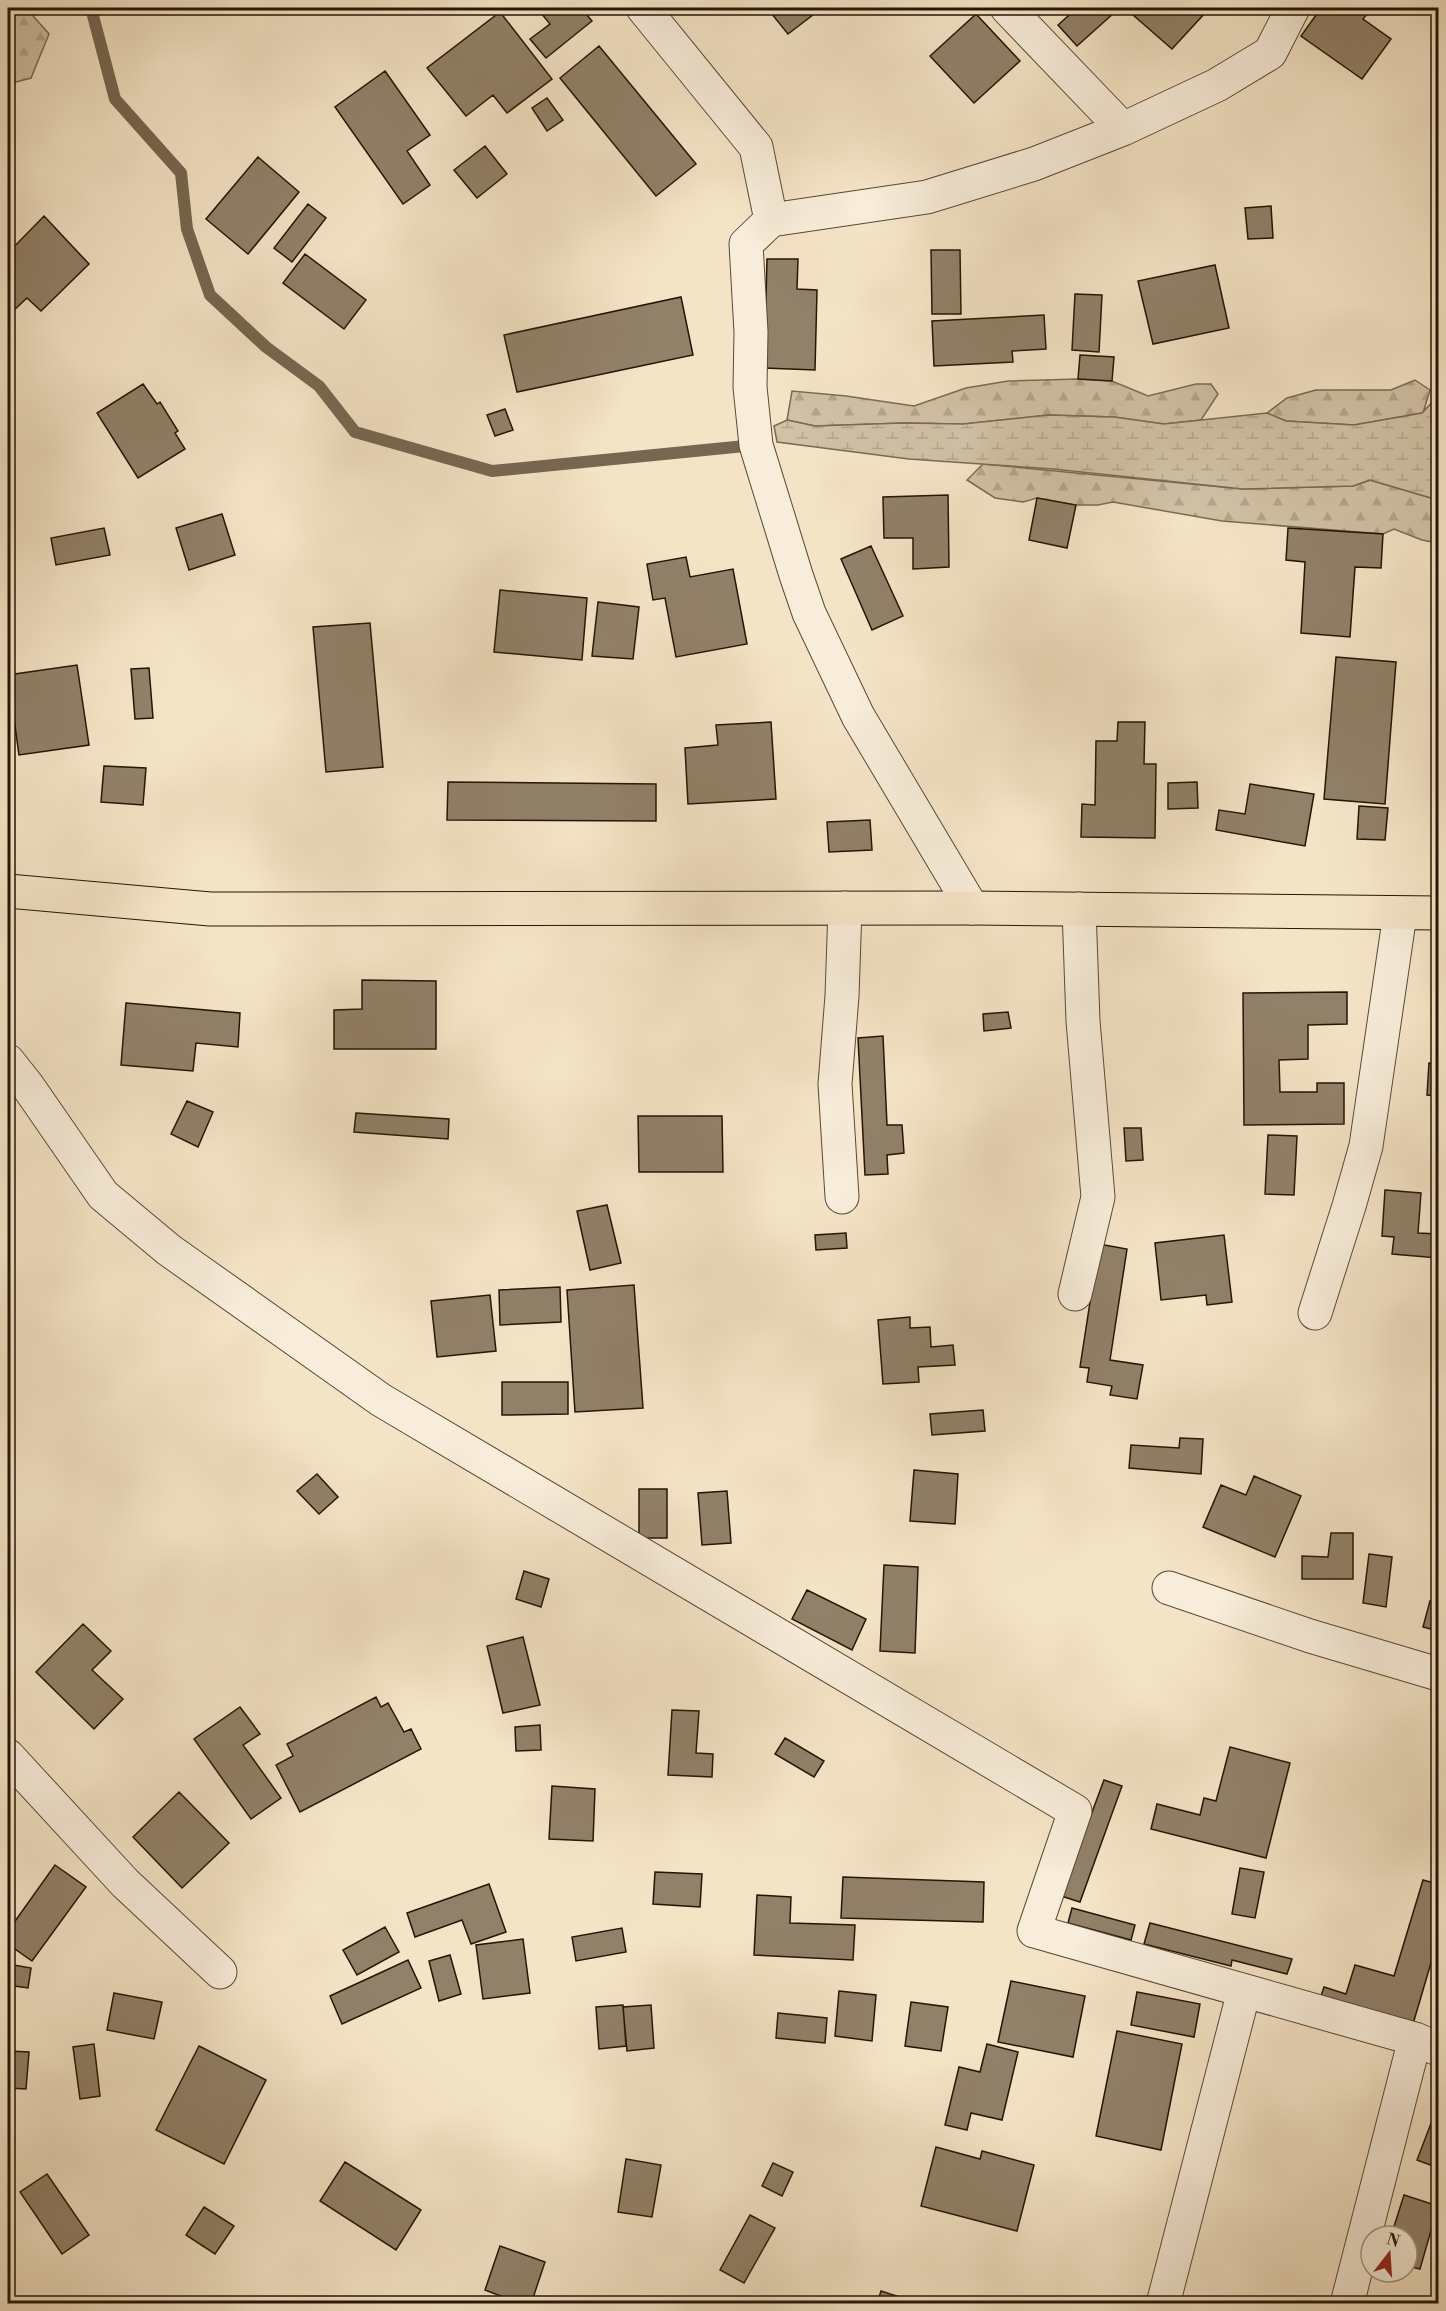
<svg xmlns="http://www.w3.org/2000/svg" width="1446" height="2311" font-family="'Libre Bodoni',serif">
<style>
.forest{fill:url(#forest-firs);stroke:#7b6b54;stroke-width:1.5}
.wetland{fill:url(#wetland-marsh);stroke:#7b6b54;stroke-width:1.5}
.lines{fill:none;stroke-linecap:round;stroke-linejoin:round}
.stream{stroke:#776751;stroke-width:12}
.building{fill:#918169;stroke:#251504;stroke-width:1.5}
.minor-casing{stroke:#594934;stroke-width:35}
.major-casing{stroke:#251504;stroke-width:35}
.minor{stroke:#f8edda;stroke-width:33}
.major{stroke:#f4e4c6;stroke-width:33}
</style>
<defs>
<pattern id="forest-firs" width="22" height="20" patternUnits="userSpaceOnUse" patternTransform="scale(1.5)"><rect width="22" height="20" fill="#d1c1a5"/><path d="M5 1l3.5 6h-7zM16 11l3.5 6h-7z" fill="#b3a58c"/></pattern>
<pattern id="wetland-marsh" width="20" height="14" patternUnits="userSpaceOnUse" patternTransform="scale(1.5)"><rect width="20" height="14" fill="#d1c1a5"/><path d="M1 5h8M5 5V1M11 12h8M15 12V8" fill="none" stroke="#b3a58c"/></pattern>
</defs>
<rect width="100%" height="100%" fill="#f4e4c6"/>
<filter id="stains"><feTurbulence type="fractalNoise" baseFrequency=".00333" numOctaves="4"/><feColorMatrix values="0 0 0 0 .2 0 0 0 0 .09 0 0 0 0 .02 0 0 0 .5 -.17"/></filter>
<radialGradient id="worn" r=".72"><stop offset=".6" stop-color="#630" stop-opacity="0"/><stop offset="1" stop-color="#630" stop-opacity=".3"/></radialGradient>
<!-- forest -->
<path class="forest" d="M8,8H26L49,34L31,78L8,84Z
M1078,379L1112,381L1148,396L1196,384H1211L1218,394L1201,420L1164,424L1114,417L1049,415L963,424L903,423L815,426L787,420L792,391L846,396L914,406L966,388L1008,381Z
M1415,380L1430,390L1423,413L1354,425L1286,421L1267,413L1287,398L1316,390H1391Z
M983,464L1243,489L1353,486L1370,480L1438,500V543L1422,540L1394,529L1383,534L1222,521L1113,502L1098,505H1076L1037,498L1023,502L995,498L967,480Z"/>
<!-- wetland -->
<path class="wetland" d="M1438,396V500L1370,480L1353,486L1243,489L1053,469L909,459L777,442L774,426L787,420L815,426L903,423L963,424L1048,415L1114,417L1164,424L1267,413L1286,421L1354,425L1422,413Z"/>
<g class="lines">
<!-- stream -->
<path class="stream" d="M91,8L115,99L181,173L187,229L210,295L266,347L319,386L355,432L492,471L755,445"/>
</g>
<!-- building -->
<path class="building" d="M537,8H581L592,21L546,58L530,39L550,24Z
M767,8H822L788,34Z
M1077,8H1110L1115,12L1077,46L1058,25Z
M1125,8H1198L1205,13L1172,49Z
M1321,8H1372L1363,19L1391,39L1362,79L1301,36Z
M500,12L552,79L507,113L493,95L466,116L427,68Z
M976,14L1020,61L974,103L930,56Z
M599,46L696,164L656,196L560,78Z
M385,71L430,135L407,151L430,185L403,204L335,107Z
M547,98L563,120L547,131L532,108Z
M485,146L507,174L477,198L454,170Z
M258,157L299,192L248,254L206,219Z
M308,204L326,218L292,262L274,248Z
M1271,206L1273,238L1248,239L1245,208Z
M44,216L89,264L41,311L27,298L12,312L8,308V253Z
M931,250H960L961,314H932Z
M305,254L366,300L344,329L283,283Z
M767,259H798L797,289L817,290L815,370L764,368Z
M1215,265L1229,328L1153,344L1138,281Z
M1075,294L1102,295L1099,352L1072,350Z
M681,297L693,355L517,392L504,335Z
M1044,315L1046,349L1012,351L1013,362L934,366L932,321Z
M1080,355L1114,357L1112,381L1078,379Z
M143,384L157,404L160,402L178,431L175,433L185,449L138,478L97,413Z
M505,409L513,430L495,436L487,415Z
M948,495L949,567L913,569V538H884L883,497Z
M1037,498L1076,505L1067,548L1029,540Z
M222,514L235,555L189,570L176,528Z
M104,528L110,555L56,565L51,538Z
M1288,528L1383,534L1381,568L1355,567L1350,637L1301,633L1305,562L1286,560Z
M871,546L903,616L872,630L841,559Z
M686,557L690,577L733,569L747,644L676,657L665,598L653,600L647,564Z
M500,590L587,598L582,660L494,652Z
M8,597L14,619L8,621Z
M598,602L639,607L633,659L592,656Z
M370,623L383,767L326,772L313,627Z
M1336,657L1396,662L1385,804L1324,799Z
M77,665L89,745L19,755L8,675Z
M149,668L153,718L135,719L131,669Z
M771,722L776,799L688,804L685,748L718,745L716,725Z
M1118,722H1145L1144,764H1156L1155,838L1081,837L1082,804L1095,805L1096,741H1117Z
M104,766L146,768L143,805L101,802Z
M448,782L656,784V821L447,820Z
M1197,782L1198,808L1168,809V783Z
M1250,784L1314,794L1305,846L1216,830L1219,810L1245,814Z
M1359,806L1388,808L1385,840L1357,839Z
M870,820L872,850L829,852L827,822Z
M362,980L436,981V1049H334V1010L362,1009Z
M1347,992V1024L1308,1025V1059L1279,1060L1280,1092H1317V1083H1344V1124L1244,1125L1243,993Z
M126,1003L240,1013L238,1047L196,1043L193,1071L121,1065Z
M1008,1012L1011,1028L984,1031L983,1014Z
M883,1036L887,1125H902L904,1153L887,1155L888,1174L865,1175L858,1038Z
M1429,1063L1438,1064V1096L1427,1095Z
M187,1101L213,1112L198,1147L171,1134Z
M356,1113L449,1119L448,1139L354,1132Z
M638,1116H722L723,1172H639Z
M1124,1128H1141L1143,1160L1126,1161Z
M1268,1135L1297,1136L1294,1195L1265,1194Z
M1385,1190L1421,1193L1418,1233L1438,1234V1258L1392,1254L1394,1237L1382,1236Z
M607,1205L621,1263L590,1270L577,1211Z
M846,1233L847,1248L816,1250L815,1235Z
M1224,1235L1232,1302L1207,1305L1206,1295L1161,1300L1155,1243Z
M1099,1244L1127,1249L1110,1360L1143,1365L1137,1399L1110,1395L1112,1386L1087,1382L1089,1368L1080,1367Z
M634,1285L643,1408L575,1412L567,1290Z
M560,1287L561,1322L500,1325L499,1290Z
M490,1295L496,1351L437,1357L431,1301Z
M910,1317V1328L930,1327L931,1347L953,1345L955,1365L918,1367L919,1382L883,1384L878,1320Z
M502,1382H568V1414L502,1415Z
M983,1410L985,1431L932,1435L930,1414Z
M1180,1438L1203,1439L1201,1474L1129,1468L1131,1445L1179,1448Z
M914,1470L958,1474L955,1524L910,1521Z
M317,1474L338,1497L319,1514L297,1491Z
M1254,1476L1301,1496L1275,1557L1203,1527L1221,1485L1246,1495Z
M639,1489H667V1538H639Z
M727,1491L731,1543L702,1545L698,1493Z
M1331,1533H1353V1579H1302V1556L1328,1557Z
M1369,1554L1392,1557L1386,1607L1363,1603Z
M884,1565L918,1567L915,1653L880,1651Z
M524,1571L549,1579L541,1607L516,1599Z
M807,1590L866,1619L852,1650L792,1619Z
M1430,1601L1438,1603V1631L1423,1627Z
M83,1624L111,1651L92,1670L123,1699L94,1729L36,1672Z
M523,1637L540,1705L503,1713L487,1646Z
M376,1697L381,1707L388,1703L404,1732L411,1729L421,1749L300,1812L276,1765L293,1756L287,1744Z
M240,1707L260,1734L243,1745L281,1798L251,1819L194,1739Z
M672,1710L699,1711L696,1753L713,1754L712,1777L668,1775Z
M540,1725L541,1750L516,1751L515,1727Z
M785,1738L824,1761L814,1777L775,1754Z
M1230,1747L1290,1763L1266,1858L1151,1829L1157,1804L1200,1815L1204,1798L1216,1801Z
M1104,1780L1122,1786L1080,1902L1061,1896Z
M552,1786L595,1789L593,1841L549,1839Z
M179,1792L229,1843L182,1888L133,1837Z
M55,1865L86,1887L32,1961L8,1944V1931Z
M1240,1868L1264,1872L1255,1918L1232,1914Z
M655,1872L702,1874L700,1907L653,1904Z
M843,1877L984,1882L983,1922L841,1918Z
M1423,1880L1438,1884V1939L1413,2024L1321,1996L1324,1987L1346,1994L1355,1965L1394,1976Z
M489,1884L506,1932L471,1944L462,1920L415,1937L407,1913Z
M757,1895L791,1897L790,1923L855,1925L853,1960L754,1955Z
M1072,1908L1135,1925L1131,1940L1068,1923Z
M1150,1923L1292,1959L1287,1974L1232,1960L1231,1966L1144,1944Z
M385,1927L399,1952L357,1975L343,1950Z
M622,1928L626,1952L576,1961L572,1937Z
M523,1939L530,1993L483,1999L476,1945Z
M450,1955L461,1994L439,2001L429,1961Z
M408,1960L421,1988L342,2024L330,1996Z
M8,1964L31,1968L28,1988L8,1985Z
M1011,1981L1085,1996L1073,2057L998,2042Z
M839,1991L876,1995L872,2041L835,2036Z
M1137,1992L1200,2004L1194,2037L1131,2025Z
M114,1993L162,2002L154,2039L107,2030Z
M911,2002L948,2007L941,2051L905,2046Z
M623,2005L626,2046L599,2049L596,2007Z
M651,2005L654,2048L627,2051L623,2007Z
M1438,2005V2025L1432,2023Z
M778,2013L827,2018L825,2043L776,2038Z
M1117,2031L1182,2044L1161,2150L1096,2136Z
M94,2044L100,2096L80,2099L73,2047Z
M987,2044L1018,2052L1002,2120L971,2113L967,2130L945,2125L959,2067L980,2072Z
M199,2046L266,2080L224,2164L156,2130Z
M8,2051L29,2052L26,2089L8,2088Z
M1438,2105V2168L1417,2160Z
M936,2147L980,2159L982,2151L1034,2165L1017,2231L921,2206Z
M626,2159L661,2165L652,2217L618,2212Z
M345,2162L421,2210L396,2250L320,2201Z
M773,2163L793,2172L782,2196L762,2186Z
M47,2174L89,2235L62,2254L20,2192Z
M1404,2195L1438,2206L1420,2269L1407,2266V2236H1391Z
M204,2207L234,2226L215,2254L186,2235Z
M750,2215L775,2228L744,2283L720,2270Z
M500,2246L545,2262L531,2304H522L485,2290Z
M881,2291L915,2302L914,2304H877Z"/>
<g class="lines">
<defs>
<path id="minor" d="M643,8L756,147L771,220
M1007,8L1123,129
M972,908L858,716L809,613L796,575L756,445L750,387L751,332L746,244L771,220L927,197L1034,164L1123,129L1217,85L1270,53L1293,8
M8,1061L27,1085L103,1195L169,1250L381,1400L1075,1811L1034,1931L1415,2039L1438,2049
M842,1197L835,1084L842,996L845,908
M1075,1294L1098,1197L1083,1021L1079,909
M1315,1313L1349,1206L1366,1146L1400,914
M1169,1588L1310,1636L1438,1674
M8,1756L125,1883L220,1972
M1163,2304L1244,1991
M1347,2304L1415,2039"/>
<path id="major" d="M8,891L210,909L972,908L1438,913"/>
</defs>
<!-- minor casing -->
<use href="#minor" class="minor-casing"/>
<!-- major casing -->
<use href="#major" class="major-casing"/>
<!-- minor -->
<use href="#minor" class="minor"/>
<!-- major -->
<use href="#major" class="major"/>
</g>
<!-- margin -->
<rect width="1446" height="2311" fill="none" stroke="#f4e4c6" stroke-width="30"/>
<rect x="9" y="9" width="1428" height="2293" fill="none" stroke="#251504" stroke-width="3"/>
<rect x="15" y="15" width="1416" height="2281" fill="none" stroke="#251504" stroke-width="1.5"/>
<!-- north arrow -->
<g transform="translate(1389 2254) rotate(17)"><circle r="28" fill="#f8edda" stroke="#a49784" stroke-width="1.5"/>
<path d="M0-4.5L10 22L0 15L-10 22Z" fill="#8f2418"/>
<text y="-9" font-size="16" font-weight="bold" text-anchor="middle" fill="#251504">N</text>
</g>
<rect width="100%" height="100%" filter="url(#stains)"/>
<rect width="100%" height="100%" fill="url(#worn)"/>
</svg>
